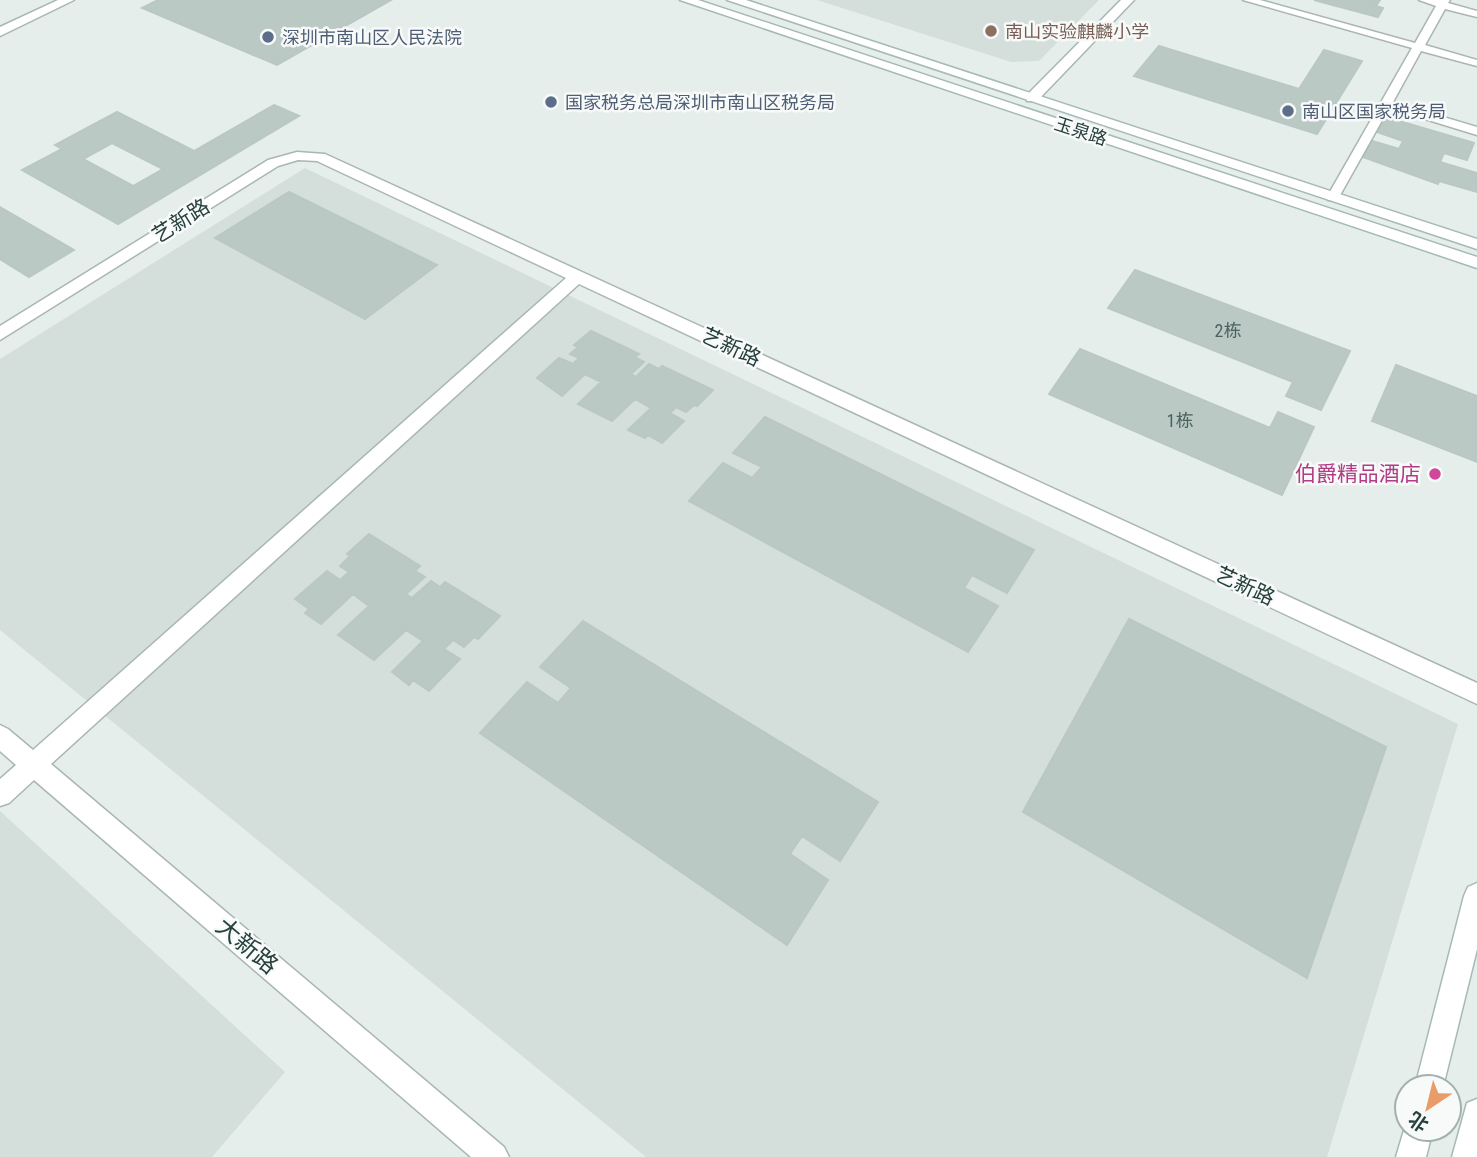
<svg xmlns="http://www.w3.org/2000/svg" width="1477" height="1157" font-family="'Roboto Condensed','Noto Sans SC',sans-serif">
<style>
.built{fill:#d4dedb}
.building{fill:#bbc9c5;stroke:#b9c8c4;stroke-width:2;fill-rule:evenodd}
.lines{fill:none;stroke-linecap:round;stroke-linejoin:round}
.lane-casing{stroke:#a9b6b4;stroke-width:3}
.street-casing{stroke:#a9b6b4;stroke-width:3}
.secondary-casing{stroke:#a5b9b5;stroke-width:3}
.lane{fill:#fff;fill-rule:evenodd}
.street{fill:#fff;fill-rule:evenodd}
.secondary{fill:#fff;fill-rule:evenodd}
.education-dot{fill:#8d6e63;stroke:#f7faf9;stroke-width:2.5}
.service-dot{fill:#5c6f8a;stroke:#f7faf9;stroke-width:2.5}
.hotel-dot{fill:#d1479c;stroke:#f7faf9;stroke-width:2.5}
.labels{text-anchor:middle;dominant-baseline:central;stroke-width:5;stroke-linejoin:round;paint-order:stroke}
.far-education-label{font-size:18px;fill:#785e54;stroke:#f7faf9;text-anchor:start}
.far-service-label{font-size:18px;fill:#4e5e75;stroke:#f7faf9;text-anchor:start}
.far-street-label{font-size:18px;fill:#26403d;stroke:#f7faf9}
.number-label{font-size:18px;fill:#4b625f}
.street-label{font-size:21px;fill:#26403d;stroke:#f7faf9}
.hotel-label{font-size:21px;fill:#b23c85;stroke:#f7faf9;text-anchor:end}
.near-street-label{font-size:24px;fill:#26403d;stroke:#f7faf9}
</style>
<rect width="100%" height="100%" fill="#e6eeec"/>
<!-- built -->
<path class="built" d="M817,0H1099L1039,61L1011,62Z
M305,168L1458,724L1327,1157H646L0,630V359Z
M0,811L285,1072L212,1157H0Z"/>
<!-- building -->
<path class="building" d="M158,0H391L277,65L142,8Z
M1314,0H1380L1376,6L1383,8L1378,17Z
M1159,46L1299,89L1324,50L1362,61L1317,134L1134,76Z
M274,105L299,116L118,224L22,170L62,149L55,145L117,112L194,151ZM112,143L163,169L133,186L83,159Z
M1382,116L1474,143L1467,160L1444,153L1440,162L1477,173V192L1439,181L1438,184L1360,156L1369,140L1399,149L1403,141L1374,131Z
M289,192L437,265L365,319L215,238Z
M0,207L74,250L29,277L0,259Z
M1135,270L1350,351L1321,410L1286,396L1293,382L1108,308Z
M591,331L639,354L635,357L644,362L631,374L636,377L649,364L659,369L662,366L713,390L697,406L694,405L686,412L676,407L670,413L684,421L662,443L648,435L645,438L628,430L651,408L635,399L612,421L578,404L601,382L585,374L562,396L537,378L559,358L573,364L579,358L570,354L578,347L574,345Z
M1080,349L1270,428L1278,412L1314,427L1282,495L1049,394Z
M1396,365L1477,396V462L1372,421Z
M765,417L1034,550L1007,593L972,575L964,588L998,606L968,652L689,501L723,463L752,478L762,467L733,453Z
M369,534L420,566L415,571L425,577L406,594L412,598L431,581L440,587L445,582L500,616L478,639L474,637L464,647L453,640L444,649L460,659L429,691L413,680L409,685L392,672L423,641L406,630L374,660L338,635L369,606L353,594L321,624L305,613L309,609L295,599L327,571L340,580L349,572L340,566L350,556L347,554Z
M1129,619L1386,747L1307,978L1023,812Z
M583,621L878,802L840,861L802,836L790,854L828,880L787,945L480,733L527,682L558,703L571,688L540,667Z"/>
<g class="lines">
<defs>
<path id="lane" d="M1243,0H1260L1415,43L1436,6L1419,0H1450L1448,3L1477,11V17L1445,9L1425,45L1477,60V66L1421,51L1393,102L1477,127V135L1389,108L1339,197L1338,200H1328L1327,197L1412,48Z"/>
<path id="street" d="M58,0H74L0,36V27Z
M1121,0H1134L1037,101H1027V95Z
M297,152L325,154L1477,683V704L579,284L51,764L504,1147L509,1157H471L34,780L9,803L0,806V779L16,765L0,751V725L8,729L33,750L566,278L317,161L298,160L278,166L0,340V326L268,160Z"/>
<path id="secondary" d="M680,0H698L1477,257V268Z
M727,0H746L1477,239V249Z
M1477,883V949L1443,1087H1415L1464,896L1468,887Z
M1477,1099V1157H1452L1467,1103Z
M1407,1120V1129H1433L1426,1157H1396Z"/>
</defs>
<!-- lane casing -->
<use href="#lane" class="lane-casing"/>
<!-- street casing -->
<use href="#street" class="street-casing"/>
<!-- secondary casing -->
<use href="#secondary" class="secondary-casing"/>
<!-- lane -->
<use href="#lane" class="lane"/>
<!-- street -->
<use href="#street" class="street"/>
<!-- secondary -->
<use href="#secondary" class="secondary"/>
</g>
<!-- markers -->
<circle class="education-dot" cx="991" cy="31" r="7"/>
<g class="service-dot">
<circle cx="268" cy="37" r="7"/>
<circle cx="551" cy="102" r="7"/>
<circle cx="1288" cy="111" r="7"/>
</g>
<circle class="hotel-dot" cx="1435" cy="474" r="7"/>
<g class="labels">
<!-- far-education labels -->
<g class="far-education-label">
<text x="1005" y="31">南山实验麒麟小学</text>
</g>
<!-- far-service labels -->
<g class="far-service-label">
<text x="282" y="37">深圳市南山区人民法院</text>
<text x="565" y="102">国家税务总局深圳市南山区税务局</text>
<text x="1302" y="111">南山区国家税务局</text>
</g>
<!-- far-street labels -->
<g class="far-street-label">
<text transform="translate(1081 131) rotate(18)">玉泉路</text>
</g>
<!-- number labels -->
<g class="number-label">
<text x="1228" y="330">2栋</text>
<text x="1180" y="420">1栋</text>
</g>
<!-- street labels -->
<g class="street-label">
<text transform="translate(181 221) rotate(-32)">艺新路</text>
<text transform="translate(731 347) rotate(25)">艺新路</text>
<text transform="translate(1245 586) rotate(25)">艺新路</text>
</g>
<!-- hotel labels -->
<g class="hotel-label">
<text x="1421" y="474">伯爵精品酒店</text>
</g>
<!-- near-street labels -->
<g class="near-street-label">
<text transform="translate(247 946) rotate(40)">大新路</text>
</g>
</g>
<!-- north arrow -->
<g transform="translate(1428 1108) rotate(215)"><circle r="33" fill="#f7faf9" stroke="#a3b0ae" stroke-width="2"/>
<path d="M0-5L12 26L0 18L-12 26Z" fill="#ea9c68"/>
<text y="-10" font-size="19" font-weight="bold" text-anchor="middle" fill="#26403d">北</text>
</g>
</svg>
